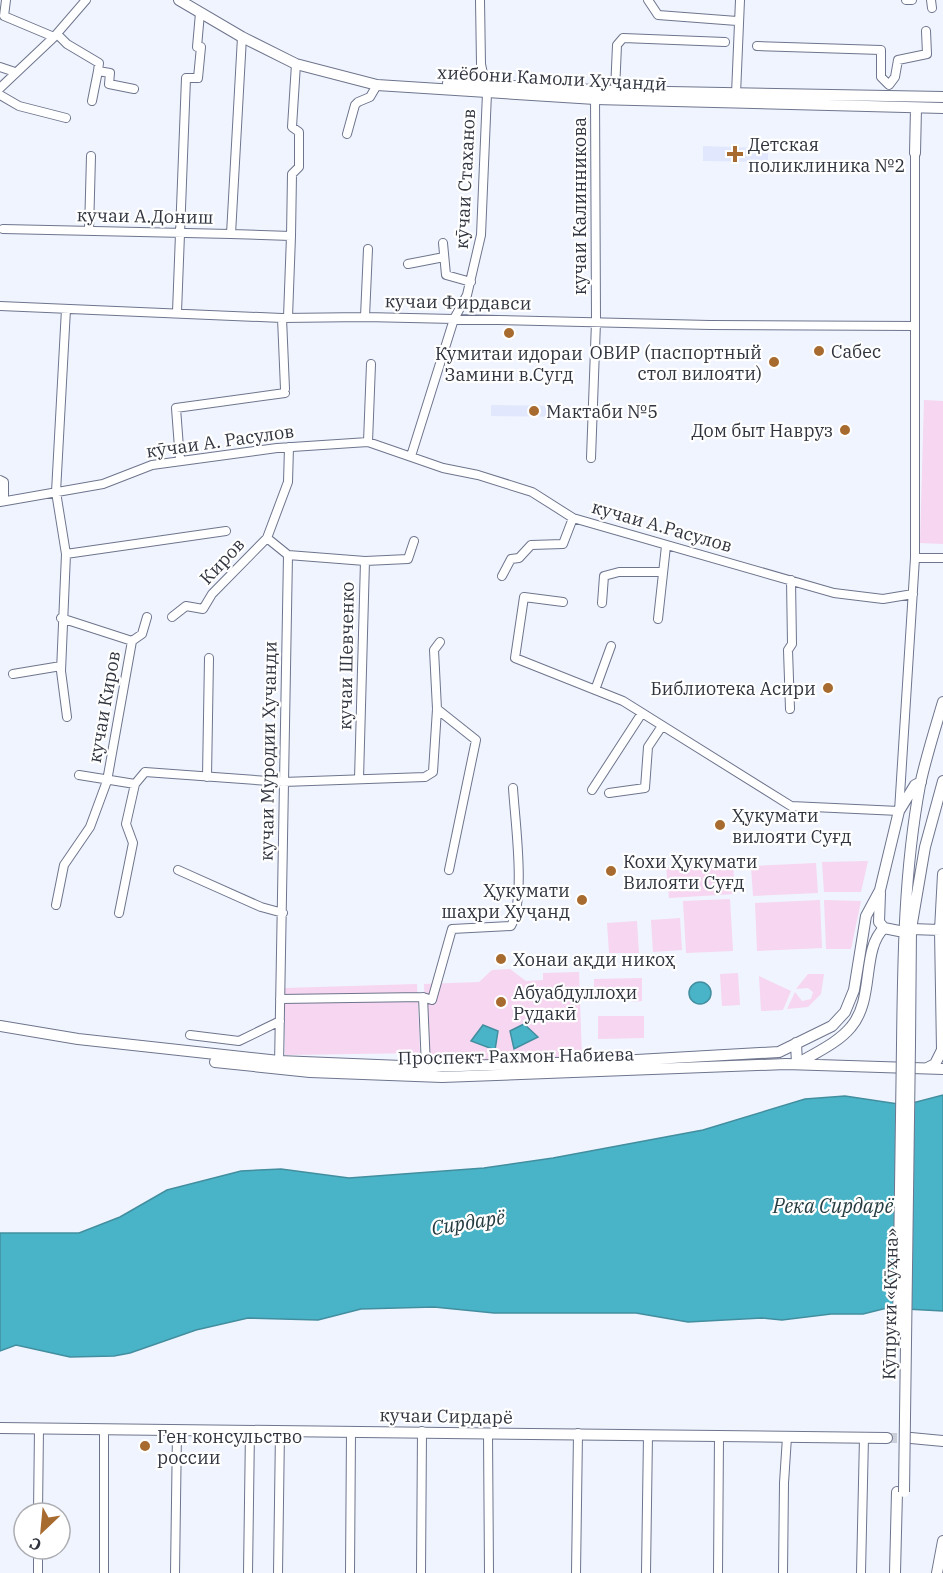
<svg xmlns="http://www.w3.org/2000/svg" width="943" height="1573" font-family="'IBM Plex Serif',serif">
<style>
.built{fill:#e1e8fd}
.green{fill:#f6d6f0}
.water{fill:#49b4c8;stroke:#428e9f;stroke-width:1.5}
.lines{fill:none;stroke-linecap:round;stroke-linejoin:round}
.major-tunnel{stroke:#caced8;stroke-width:10;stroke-dasharray:10 5;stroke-linecap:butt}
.minor-casing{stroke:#6e758d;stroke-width:10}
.major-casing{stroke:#6e758d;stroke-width:12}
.minor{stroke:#fff;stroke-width:8}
.major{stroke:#fff;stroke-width:10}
.major-bridge-casing{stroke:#6e758d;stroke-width:12;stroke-linecap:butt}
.major-bridge{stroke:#fff;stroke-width:10}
.poi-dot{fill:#a86b2f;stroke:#fff;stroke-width:2}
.labels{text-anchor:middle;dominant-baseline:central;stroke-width:4.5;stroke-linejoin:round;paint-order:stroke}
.street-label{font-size:18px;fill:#30343e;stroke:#fff}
.poi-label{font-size:18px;fill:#30343e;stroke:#fff;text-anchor:start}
.water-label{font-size:20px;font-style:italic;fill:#243c41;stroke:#fff}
</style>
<rect width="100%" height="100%" fill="#f0f4ff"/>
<!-- built -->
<path class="built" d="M703,146L768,148V162L703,161Z
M491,405L578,406V417L491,416Z"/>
<!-- green -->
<path class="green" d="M924,400L943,401V544L920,543Z
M868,861L861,892H824L822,862Z
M816,863L818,893L753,896L751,866Z
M733,864L735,894L669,898L666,867Z
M730,899L733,951L686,953L683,901Z
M820,900L822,948L757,951L755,903Z
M824,900L861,901L851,949H826Z
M680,918L682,950L653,952L651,920Z
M637,921L639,953H609L607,923Z
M510,969L526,981L543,980V973L579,972L582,1058L427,1063L424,984L479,982L492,970Z
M738,973L740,1005L722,1006L720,974Z
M808,974H824L821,994L808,1007L787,1009L795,992L802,1001L811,999L813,992L808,988L796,989Z
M759,976L791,991L783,1010L761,1011Z
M642,978V1001L632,1002V994H594V979Z
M417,984L420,1053L285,1055V988Z
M598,1016H644V1038L598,1039Z"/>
<!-- water -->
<path class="water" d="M689 993a11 11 0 1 1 22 0a11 11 0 1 1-22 0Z
M524,1024L538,1037L514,1049L510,1031Z
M483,1025L498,1031L495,1050L471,1041Z
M943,1095V1311L887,1308L863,1314H831L782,1320L762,1318L688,1322L636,1313H494L434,1307L361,1309L318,1320L248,1318L196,1330L130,1353L114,1356L70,1357L16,1345L0,1351V1233H79L120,1217L167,1190L241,1171L281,1169L349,1178L484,1168L553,1158L703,1130L805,1099L845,1096L905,1105Z"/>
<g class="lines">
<!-- major-tunnel -->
<path class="major-tunnel" d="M887,1438H911"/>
<defs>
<path id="minor" d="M6,0L4,16L54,37
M648,0L658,15L737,21
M906,0H912
M931,0L932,8
M57,34L67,44L99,63L98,71L110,73L109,84L134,89
M757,46L881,50V77L889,85L895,77L898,60L927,54L926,31
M0,67L15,72
M0,88L54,37L86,0
M615,91L617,45L623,38L725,42
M736,94L740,0
M0,95L19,106L66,118
M92,101L98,71
M347,134L355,105L358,102L370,97L377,85
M3,229L231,234L242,37
M89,231L91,156
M231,234L291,236L288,317
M291,236L292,174L299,167V132L292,127L296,64
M443,243L446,275L471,282
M408,264L444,257
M0,306L282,318L365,317L710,325L915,326
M66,309L56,492L66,554L61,671L67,717
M177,312L186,78H198L201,47H197L200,13
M365,317L368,249
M282,318L285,389
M368,442L371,364
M411,456L454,319L467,295L481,235L487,93L481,64L480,0
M591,458L596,322L595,93
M180,461L176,408L285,393
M0,480L4,482V501
M0,502L103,484L152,465L277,448L368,442L443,468L478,475L532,492L573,518L834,593L883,599L913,594
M66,554L226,531
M288,555L365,561
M915,558H943
M502,576L511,559L519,558L531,545L563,544L573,518
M563,602L524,597L515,658L623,701L791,806L899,811L915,558V153
M602,603L604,576L619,572H663
M172,617L186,606L203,609L212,594L267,538
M658,619L666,546
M132,641L142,634L147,617
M13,674L61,666
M595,690L611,646
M437,709L476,740L449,870
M790,709L788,650L792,644L791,580
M79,775L135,784L126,824L133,843L119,913
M207,777L209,658
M359,779L365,561L408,559L414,541
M135,784L145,772L283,782L425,777L433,772L437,709L434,650L440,642
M592,790L642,713
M609,793L645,788L648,747L662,726
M178,870L261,907L283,913
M56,905L64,865L90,827L107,781L132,641L61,618
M423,997L426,1067
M280,999L423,997L432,1000L452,929L511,926C526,897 515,822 513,788
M190,1035L239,1041L280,1021
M279,1066L288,555L267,538L288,482L289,447
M104,1430V1573
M488,1433L489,1573
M38,1513L39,1428
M38,1573V1549
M175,1573L177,1431
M248,1573L250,1430
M278,1573L280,1431
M350,1573L351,1431
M421,1573L422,1431
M576,1573L578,1433
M646,1573L648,1435
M718,1573L719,1436
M783,1573L784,1483L787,1437
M861,1573L864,1437"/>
<path id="major" d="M179,0L242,37L296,64L377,85L595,99L943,108
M448,83L615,91L943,97
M915,153L916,108
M880,893L879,922L884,928L904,932
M911,929L940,930
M0,1026L78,1039L279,1061L426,1067L619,1061L779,1052L832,1026L845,1012L854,990L866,916L880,890L899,811L915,785L921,782
M796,1043L797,1064C815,1053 838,1043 851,1027C875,999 861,950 884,928
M910,1044L911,929L925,847L943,781
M902,1045C903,958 904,871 920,785C926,757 935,729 943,702
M215,1062L310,1072L442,1077L786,1064L943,1069
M927,1068L935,1064L942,1050L940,930L943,874
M0,1428L887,1438
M911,1438L943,1441
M895,1573L897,1492
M937,1573L943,1541"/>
</defs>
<!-- minor casing -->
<use href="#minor" class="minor-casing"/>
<!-- major casing -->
<use href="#major" class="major-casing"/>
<!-- minor -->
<use href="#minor" class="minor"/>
<!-- major -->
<use href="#major" class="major"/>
<defs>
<path id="major-bridge" d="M898,1332L902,1045
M904,1492L910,1044"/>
</defs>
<!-- major-bridge casing -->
<use href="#major-bridge" class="major-bridge-casing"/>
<!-- major-bridge -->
<use href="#major-bridge" class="major-bridge"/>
</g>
<!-- markers -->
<g class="poi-dot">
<path d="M732 145h6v6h6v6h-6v6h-6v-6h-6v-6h6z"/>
<circle cx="509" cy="333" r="6"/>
<circle cx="819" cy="351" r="6"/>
<circle cx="774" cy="362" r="6"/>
<circle cx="534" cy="411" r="6"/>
<circle cx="845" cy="430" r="6"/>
<circle cx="828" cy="688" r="6"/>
<circle cx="720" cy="825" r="6"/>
<circle cx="611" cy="871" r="6"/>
<circle cx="582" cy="900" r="6"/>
<circle cx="501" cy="959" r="6"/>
<circle cx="501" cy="1002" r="6"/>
<circle cx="145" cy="1446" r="6"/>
</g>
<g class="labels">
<!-- street labels -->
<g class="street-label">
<text transform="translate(552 78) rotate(3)">хиёбони Камоли Хуҷандӣ</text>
<text transform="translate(465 179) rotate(-87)">кӯчаи Стаханов</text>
<text transform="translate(579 206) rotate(-90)">кучаи Калинникова</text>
<text transform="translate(145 216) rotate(1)">кучаи А.Дониш</text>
<text transform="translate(458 302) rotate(1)">кучаи Фирдавси</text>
<text transform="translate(220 441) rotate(-8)">кӯчаи А. Расулов</text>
<text transform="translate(662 526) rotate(16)">кучаи А.Расулов</text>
<text transform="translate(222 561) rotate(-47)">Киров</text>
<text transform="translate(346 656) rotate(-89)">кучаи Шевченко</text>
<text transform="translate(104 707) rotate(-80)">кучаи Киров</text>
<text transform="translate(268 751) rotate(-89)">кучаи Муродии Хучанди</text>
<text transform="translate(516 1056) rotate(-1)">Проспект Рахмон Набиева</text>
<text transform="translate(890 1304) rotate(-89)">Кӯпруки «Кӯҳна»</text>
<text transform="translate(446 1416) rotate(1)">кучаи Сирдарё</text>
</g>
<!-- poi labels -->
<g class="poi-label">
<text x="748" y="144">Детская<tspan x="748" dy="21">поликлиника №2</tspan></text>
<text x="831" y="351">Сабес</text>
<text x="762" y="352" text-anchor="end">ОВИР (паспортный<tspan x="762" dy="21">стол вилояти)</tspan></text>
<text x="509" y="353" text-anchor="middle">Кумитаи идораи<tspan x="509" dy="21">Замини в.Сугд</tspan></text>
<text x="546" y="411">Мактаби №5</text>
<text x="833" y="430" text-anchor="end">Дом быт Навруз</text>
<text x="816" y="688" text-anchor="end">Библиотека Асири</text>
<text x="732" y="815">Ҳукумати<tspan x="732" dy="21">вилояти Суғд</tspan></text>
<text x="623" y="861">Кохи Ҳукумати<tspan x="623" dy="21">Вилояти Суғд</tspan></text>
<text x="570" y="890" text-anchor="end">Ҳукумати<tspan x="570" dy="21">шаҳри Хуҷанд</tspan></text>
<text x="513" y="959">Хонаи ақди никоҳ</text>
<text x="513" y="992">Абуабдуллоҳи<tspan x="513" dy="21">Рудакӣ</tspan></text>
<text x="157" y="1436">Ген консульство<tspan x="157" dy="21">россии</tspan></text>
</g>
<!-- water labels -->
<g class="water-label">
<text x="833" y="1205">Река Сирдарё</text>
<text transform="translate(468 1222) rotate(-9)">Сирдарё</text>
</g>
</g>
<!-- north arrow -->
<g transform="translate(42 1531) rotate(206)"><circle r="28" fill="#ffffff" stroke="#acaeb2" stroke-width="1.5"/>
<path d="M0-4.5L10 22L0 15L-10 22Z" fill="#a86b2f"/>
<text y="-9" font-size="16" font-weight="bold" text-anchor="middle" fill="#30343e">С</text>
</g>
</svg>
